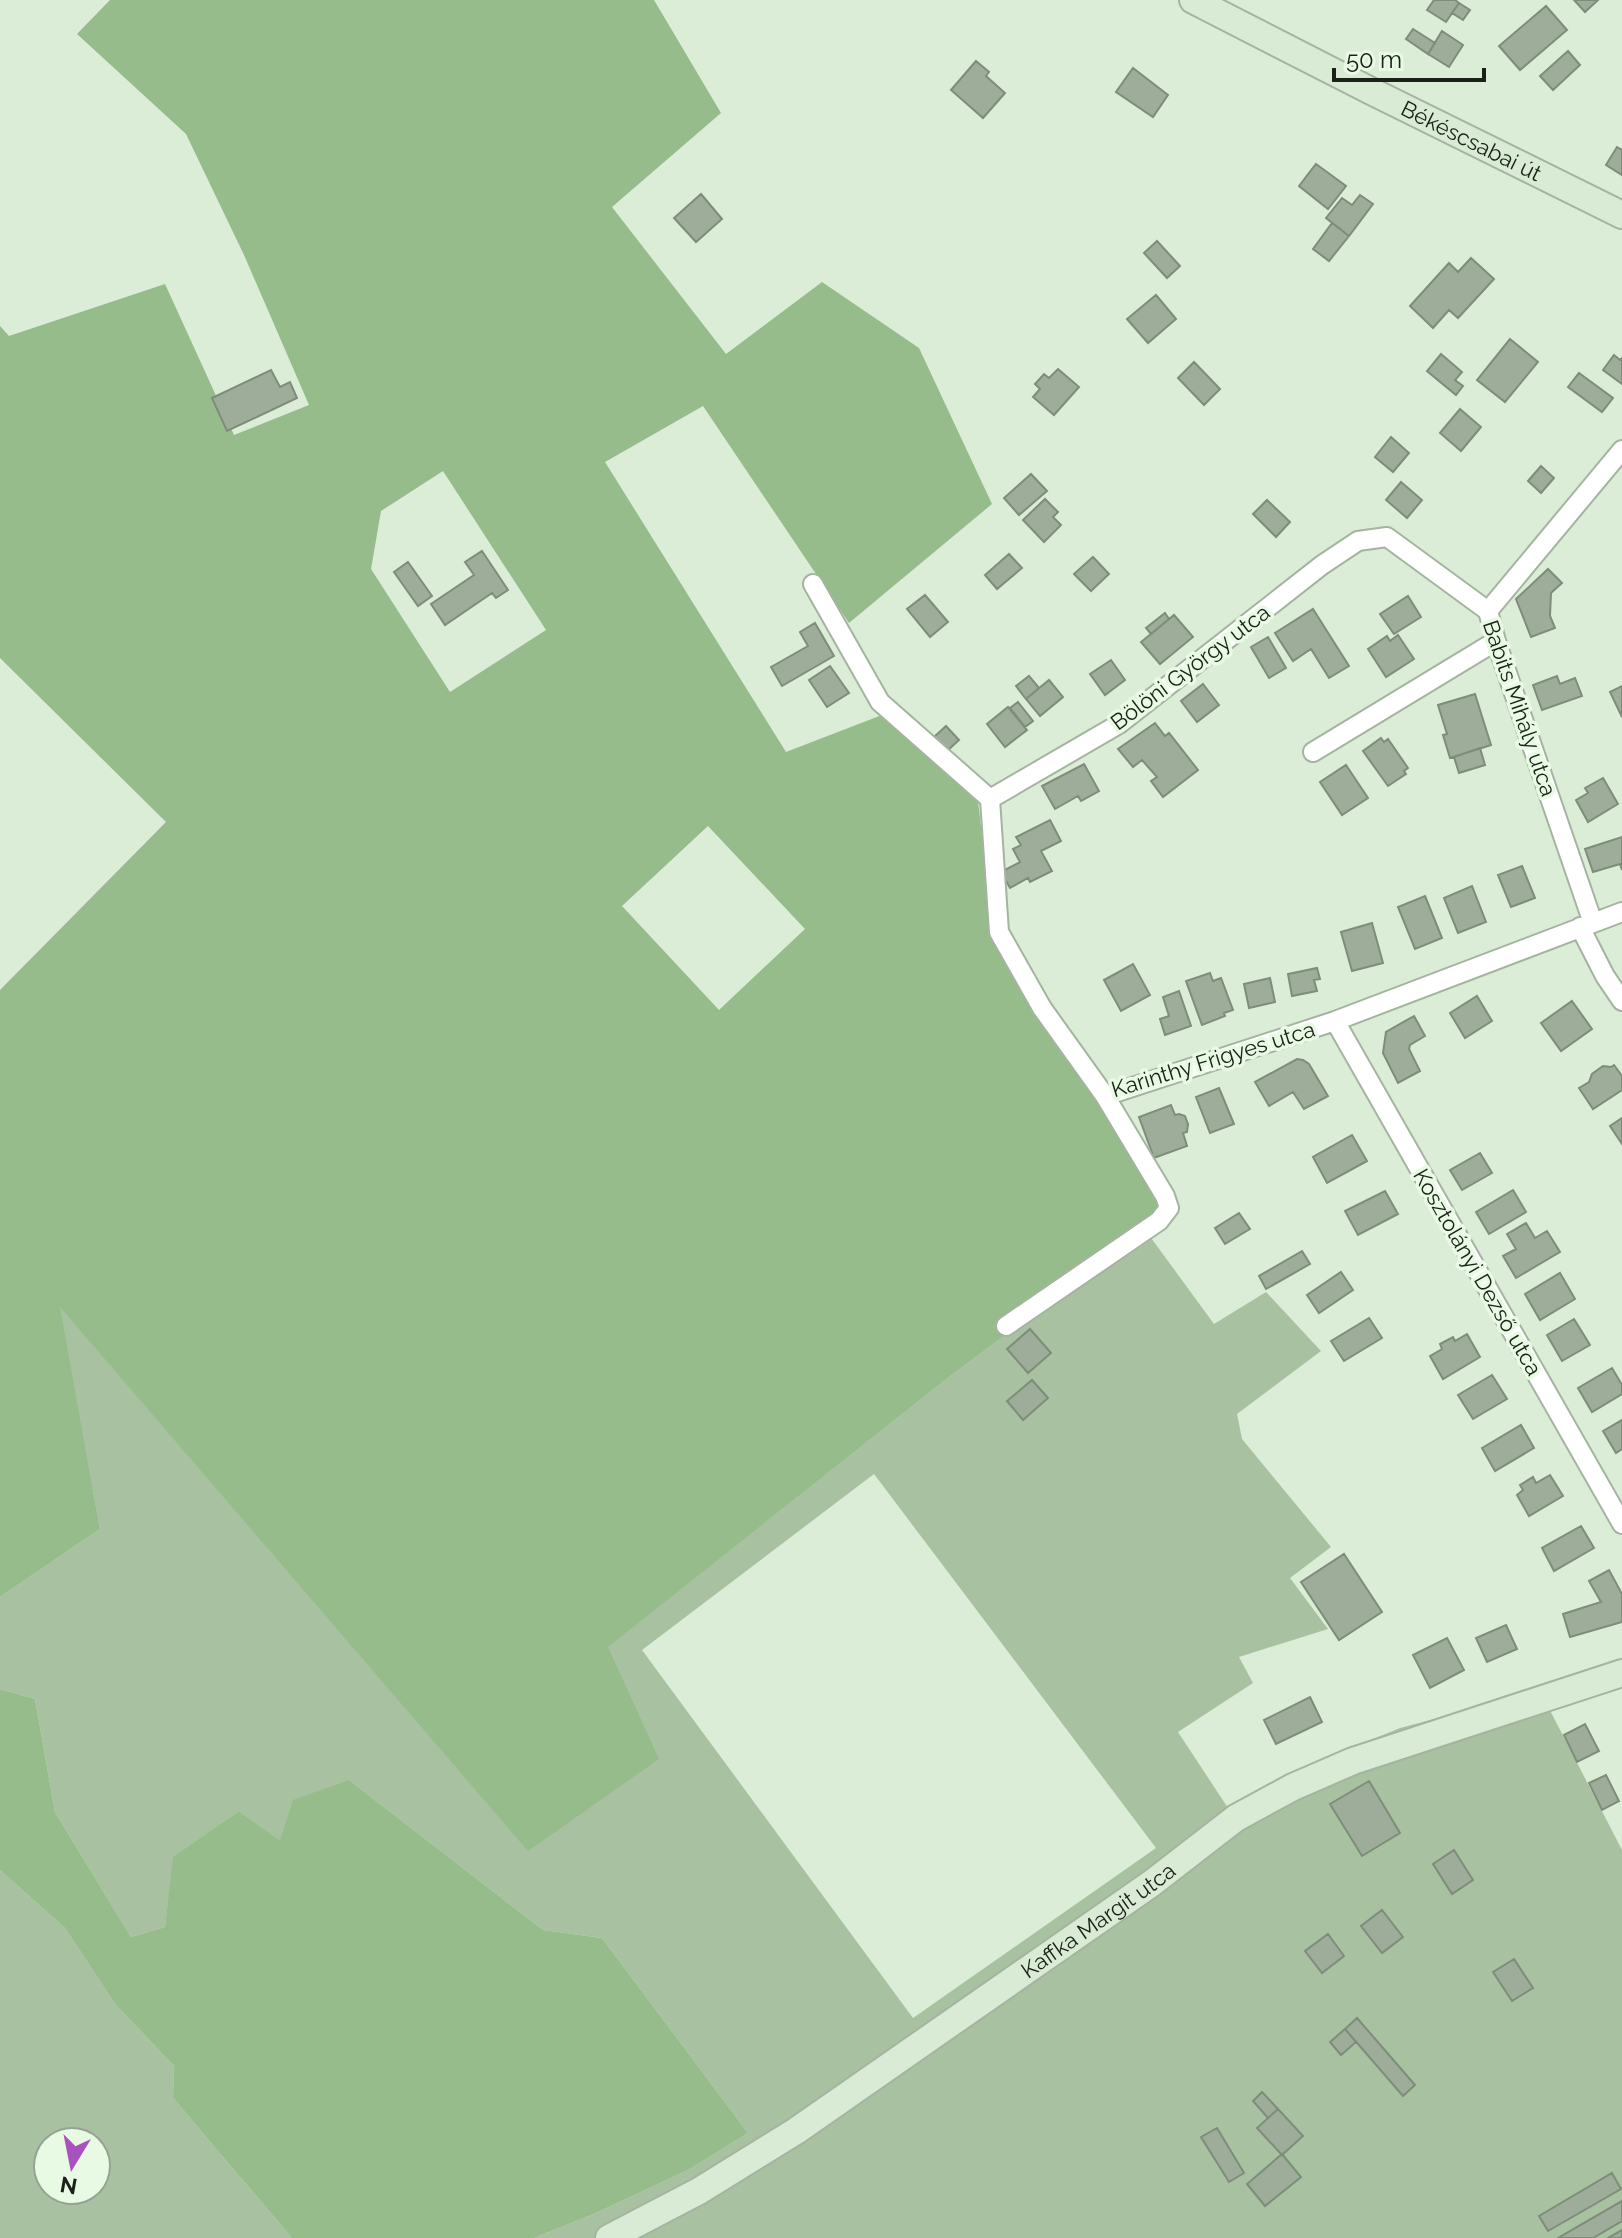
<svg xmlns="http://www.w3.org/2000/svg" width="1622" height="2238" font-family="Raleway,sans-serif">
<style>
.green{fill:#a8c2a1;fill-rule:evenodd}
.forest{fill:#95bc8a;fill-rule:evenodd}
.building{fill:#9ead9a;stroke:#7e8d7a;stroke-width:2}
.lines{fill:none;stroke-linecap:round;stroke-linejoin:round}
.street-casing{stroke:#a5b4a0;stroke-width:22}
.secondary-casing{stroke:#a5b4a0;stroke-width:30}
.street{stroke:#fff;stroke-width:18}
.secondary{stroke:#d9ebd4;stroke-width:26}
.labels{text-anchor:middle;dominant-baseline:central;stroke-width:7;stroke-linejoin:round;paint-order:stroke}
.street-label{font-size:22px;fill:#1b2119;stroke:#e8f9e4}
</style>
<rect width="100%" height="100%" fill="#dbecd7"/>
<!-- green -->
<path class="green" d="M1146,1231L1214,1324L1266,1292L1321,1351L1237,1414L1242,1439L1331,1547L1290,1578L1328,1629L1239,1657L1253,1683L1178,1732L1228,1808L1317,1762L1400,1728L1540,1691L1622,1850V2238H534L596,2213L690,2169L748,2133L602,1938L543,1930L349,1780L280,1842L239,1811L174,1857L165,1927L131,1937L55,1812L35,1699L0,1689V1597L100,1529L59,1306L607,1647L949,1377ZM874,1474L1156,1848L913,2018L642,1650Z
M0,1870L65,1928L115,2004L174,2066L173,2098L292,2238H0ZM48,2142H96V2190H48Z"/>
<!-- forest -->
<path class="forest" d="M110,0H654L721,113L612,207L726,354L822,282L919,348L992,504L849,623L703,406L605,462L786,752L882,715L978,801L994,940L1160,1201L1146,1231L949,1377L608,1647L659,1759L528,1851L60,1307L100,1529L0,1597V990L166,822L0,658V326L9,336L165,284L234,435L309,405L244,255L186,134L77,34ZM443,471L546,630L450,692L371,569L381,511ZM708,826L805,929L719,1010L622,906Z
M0,1689L35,1699L55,1812L131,1937L165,1927L173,1857L239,1811L280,1841L293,1800L349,1780L543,1930L602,1938L748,2133L690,2169L596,2213L534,2238H292L173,2098L174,2066L115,2004L65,1928L0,1870Z"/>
<!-- building -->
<path class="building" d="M1434,0H1455L1459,3L1446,22L1427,10Z
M1574,0H1598L1585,12Z
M1459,3L1470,10L1463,20L1452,13Z
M1546,6L1567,30L1520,70L1499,46Z
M1413,29L1435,43L1428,54L1406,39Z
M1442,31L1463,45L1449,67L1428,54Z
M1568,51L1580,65L1553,90L1540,76Z
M976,61L989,72L986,76L1005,93L983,118L951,90Z
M1133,68L1168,95L1153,117L1116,92Z
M1617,147L1622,150V175L1606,165Z
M1316,164L1346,186L1328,209L1299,186Z
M701,194L722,219L696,242L674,218Z
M1360,195L1373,204L1349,236L1326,218L1342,198L1352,205Z
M1332,223L1349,236L1329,261L1313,249Z
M1157,241L1180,266L1167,278L1144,253Z
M1471,258L1494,279L1458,318L1449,310L1433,328L1410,306L1449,263L1458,272Z
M1156,295L1176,319L1148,343L1127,319Z
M1510,339L1538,362L1505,402L1477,380Z
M1441,354L1462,372L1455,380L1463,386L1456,395L1427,371Z
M1614,355L1620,360L1622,358V384L1603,370Z
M1194,362L1220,389L1204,405L1178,378Z
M1058,369L1079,387L1054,415L1033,397L1040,389L1035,384L1044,374L1049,378Z
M271,370L280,387L290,382L297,398L227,431L212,398Z
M1579,373L1613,398L1602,412L1568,387Z
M1460,409L1481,427L1461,451L1440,433Z
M1391,437L1409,453L1393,472L1375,457Z
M1541,466L1554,478L1541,493L1528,481Z
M1031,474L1047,491L1019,515L1004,498Z
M1401,482L1422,500L1407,518L1386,500Z
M1045,499L1058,512L1053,517L1061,525L1044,542L1023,520Z
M1267,500L1290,522L1276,537L1253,514Z
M482,551L508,590L496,598L492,593L445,625L431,604L474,575L465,562Z
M1009,554L1022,568L997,589L985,575Z
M1093,557L1109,574L1091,591L1074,574Z
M408,562L432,596L418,606L394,572Z
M1548,569L1562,583L1551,593L1550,616L1555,628L1531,637L1516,599Z
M925,595L948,622L930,637L907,609Z
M1408,596L1421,617L1394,634L1380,614Z
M1313,609L1349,666L1329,678L1311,649L1293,661L1275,633Z
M1165,613L1169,619L1151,634L1146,628Z
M1174,615L1193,637L1160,664L1141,642Z
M815,623L834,656L782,686L771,667L808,646L800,632Z
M1398,635L1414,659L1386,677L1368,649L1387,636L1390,641Z
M1268,637L1286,668L1269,678L1251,647Z
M1111,660L1125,680L1105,695L1090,674Z
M830,666L849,693L827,707L809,680Z
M1029,676L1039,688L1026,699L1016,686Z
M1557,676L1560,684L1575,678L1582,696L1542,710L1533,685Z
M1049,680L1063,697L1040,716L1026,699Z
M1203,684L1219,705L1197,722L1181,701Z
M1622,686V717L1610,692Z
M1475,694L1491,745L1450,758L1443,735L1447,734L1438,705Z
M1018,702L1033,721L1025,727L1010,708Z
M1008,707L1027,730L1005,747L987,724Z
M1155,723L1165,736L1169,733L1198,770L1163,797L1151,781L1157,777L1142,760L1133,767L1118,749Z
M946,726L959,740L947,751L934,737Z
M1381,738L1384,742L1388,739L1408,768L1404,771L1406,774L1388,786L1363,751Z
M1480,748L1485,765L1459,773L1454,757Z
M1084,764L1099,791L1081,801L1078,796L1055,809L1042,786Z
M1346,765L1368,798L1342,815L1320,782Z
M1603,778L1618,804L1588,822L1576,800L1588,793L1585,788Z
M1050,820L1061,841L1041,851L1052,871L1030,882L1028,878L1010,888L1001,872L1020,862L1013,849L1021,845L1016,837Z
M1622,837V870L1620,864L1593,872L1585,849Z
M1522,866L1535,898L1511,907L1498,875Z
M1472,886L1486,922L1458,933L1444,898Z
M1425,896L1442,938L1415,949L1398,907Z
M1372,923L1383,963L1352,971L1341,932Z
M1133,964L1150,995L1121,1011L1104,980Z
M1317,968L1320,979L1314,980L1317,991L1292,996L1288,974Z
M1210,973L1213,981L1221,978L1233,1010L1224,1013L1225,1016L1202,1025L1186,981Z
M1270,978L1275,1002L1249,1008L1244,984Z
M1179,991L1191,1026L1165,1035L1160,1019L1169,1016L1163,997Z
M1477,996L1492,1021L1465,1038L1450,1013Z
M1572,1001L1592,1029L1561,1051L1541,1023Z
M1414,1016L1425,1036L1410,1045L1409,1049L1420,1071L1398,1083L1383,1053L1386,1032Z
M1297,1059L1303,1060L1309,1064L1328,1096L1304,1109L1293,1092L1269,1106L1255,1082Z
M1614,1065L1622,1076V1090L1593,1109L1579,1088L1589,1082L1592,1074L1603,1066L1611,1067Z
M1219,1088L1234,1124L1210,1133L1196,1097Z
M1171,1105L1175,1115L1179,1114L1185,1116L1188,1124L1187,1132L1183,1133L1187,1146L1154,1158L1139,1117Z
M1622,1118V1144L1610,1126Z
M1352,1135L1367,1161L1327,1183L1313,1157Z
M1480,1153L1492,1173L1462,1190L1450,1170Z
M1513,1190L1526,1212L1489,1234L1476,1212Z
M1385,1191L1398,1214L1358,1235L1345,1211Z
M1239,1213L1250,1229L1225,1244L1215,1228Z
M1526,1223L1535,1238L1547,1231L1560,1252L1516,1278L1503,1256L1516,1249L1507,1234Z
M1302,1251L1310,1264L1266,1289L1259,1276Z
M1341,1272L1353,1290L1319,1313L1307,1295Z
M1560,1273L1575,1299L1540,1320L1525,1294Z
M1369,1318L1382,1338L1344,1361L1331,1341Z
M1574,1319L1590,1345L1562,1361L1547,1335Z
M1030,1329L1051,1353L1028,1373L1007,1349Z
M1467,1334L1480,1357L1443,1379L1430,1356L1442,1349L1440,1344L1453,1337L1455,1341Z
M1612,1368L1622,1385V1394L1592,1412L1578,1388Z
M1492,1375L1507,1399L1473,1419L1458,1395Z
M1032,1380L1048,1398L1023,1420L1007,1401Z
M1622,1420V1449L1616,1453L1603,1431Z
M1521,1425L1534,1448L1495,1471L1482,1448Z
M1550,1475L1563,1496L1529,1516L1517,1495L1523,1490L1520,1485L1533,1477L1536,1483Z
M1581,1526L1594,1548L1554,1571L1542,1548Z
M1344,1554L1382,1612L1339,1640L1301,1582Z
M1609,1570L1622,1594V1622L1570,1637L1563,1614L1601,1602L1589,1581Z
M1506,1625L1517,1649L1487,1662L1476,1638Z
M1447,1638L1464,1670L1430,1688L1413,1655Z
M1310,1697L1322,1722L1276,1744L1264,1720Z
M1585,1724L1599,1751L1577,1762L1564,1735Z
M1606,1775L1619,1801L1602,1810L1589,1783Z
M1369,1781L1400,1833L1362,1856L1330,1804Z
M1454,1850L1473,1880L1452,1894L1433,1864Z
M1382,1910L1403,1937L1382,1953L1361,1926Z
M1328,1934L1344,1956L1322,1973L1305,1951Z
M1514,1959L1533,1988L1512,2001L1493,1972Z
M1357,2018L1415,2085L1403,2096L1345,2029Z
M1345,2029L1356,2042L1341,2055L1330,2042Z
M1262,2092L1278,2109L1268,2118L1253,2101Z
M1278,2109L1303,2136L1282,2155L1257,2128Z
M1217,2128L1244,2173L1229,2182L1201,2137Z
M1282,2154L1301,2177L1265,2206L1247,2184Z
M1612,2173L1621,2189L1548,2231L1539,2216Z
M1622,2201V2221L1593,2238H1558Z
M1622,2230V2238H1608Z"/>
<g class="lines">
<defs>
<path id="street" d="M813,584L880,702L990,799L999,932L1042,1008L1105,1096L1335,1021L1622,912
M1488,611L1622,450
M1313,752L1496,641
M990,799L1119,724L1322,565L1358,541L1387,537L1488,611L1496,641L1593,923
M1580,927L1605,976L1622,1001
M1335,1021L1622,1524
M1006,1326L1159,1221L1169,1208L1165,1196L1105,1096"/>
<g id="secondary">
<path id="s1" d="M1193,0L1371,91L1622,215"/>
<path id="s2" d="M609,2238L699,2191L796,2131L1152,1883L1236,1818L1293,1787L1353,1761L1622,1673"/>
</g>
</defs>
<!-- street casing -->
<use href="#street" class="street-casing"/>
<!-- secondary casing -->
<use href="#secondary" class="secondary-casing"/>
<!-- street -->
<use href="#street" class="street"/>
<!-- secondary -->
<use href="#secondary" class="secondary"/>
</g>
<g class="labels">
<!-- street labels -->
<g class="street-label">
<text stroke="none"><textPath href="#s1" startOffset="312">Békéscsabai út</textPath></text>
<text transform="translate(1190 667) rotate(-37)">Bölöni György utca</text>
<text transform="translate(1520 708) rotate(71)">Babits Mihály utca</text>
<text transform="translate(1213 1059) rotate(-17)">Karinthy Frigyes utca</text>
<text transform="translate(1478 1272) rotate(60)">Kosztolányi Dezső utca</text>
<text stroke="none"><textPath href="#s2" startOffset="584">Kaffka Margit utca</textPath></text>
</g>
</g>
<!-- north arrow -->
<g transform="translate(72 2166) rotate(190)"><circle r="38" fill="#e8f9e4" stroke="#96a393" stroke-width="2"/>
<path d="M0-6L14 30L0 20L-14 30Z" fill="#a951bf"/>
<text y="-12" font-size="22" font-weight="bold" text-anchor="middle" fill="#1b2119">N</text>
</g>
<!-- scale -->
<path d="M1334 68v12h150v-12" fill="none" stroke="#1b2119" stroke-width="4"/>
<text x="1346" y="68" font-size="24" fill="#1b2119" stroke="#e8f9e4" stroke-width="6" paint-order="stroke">50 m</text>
</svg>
